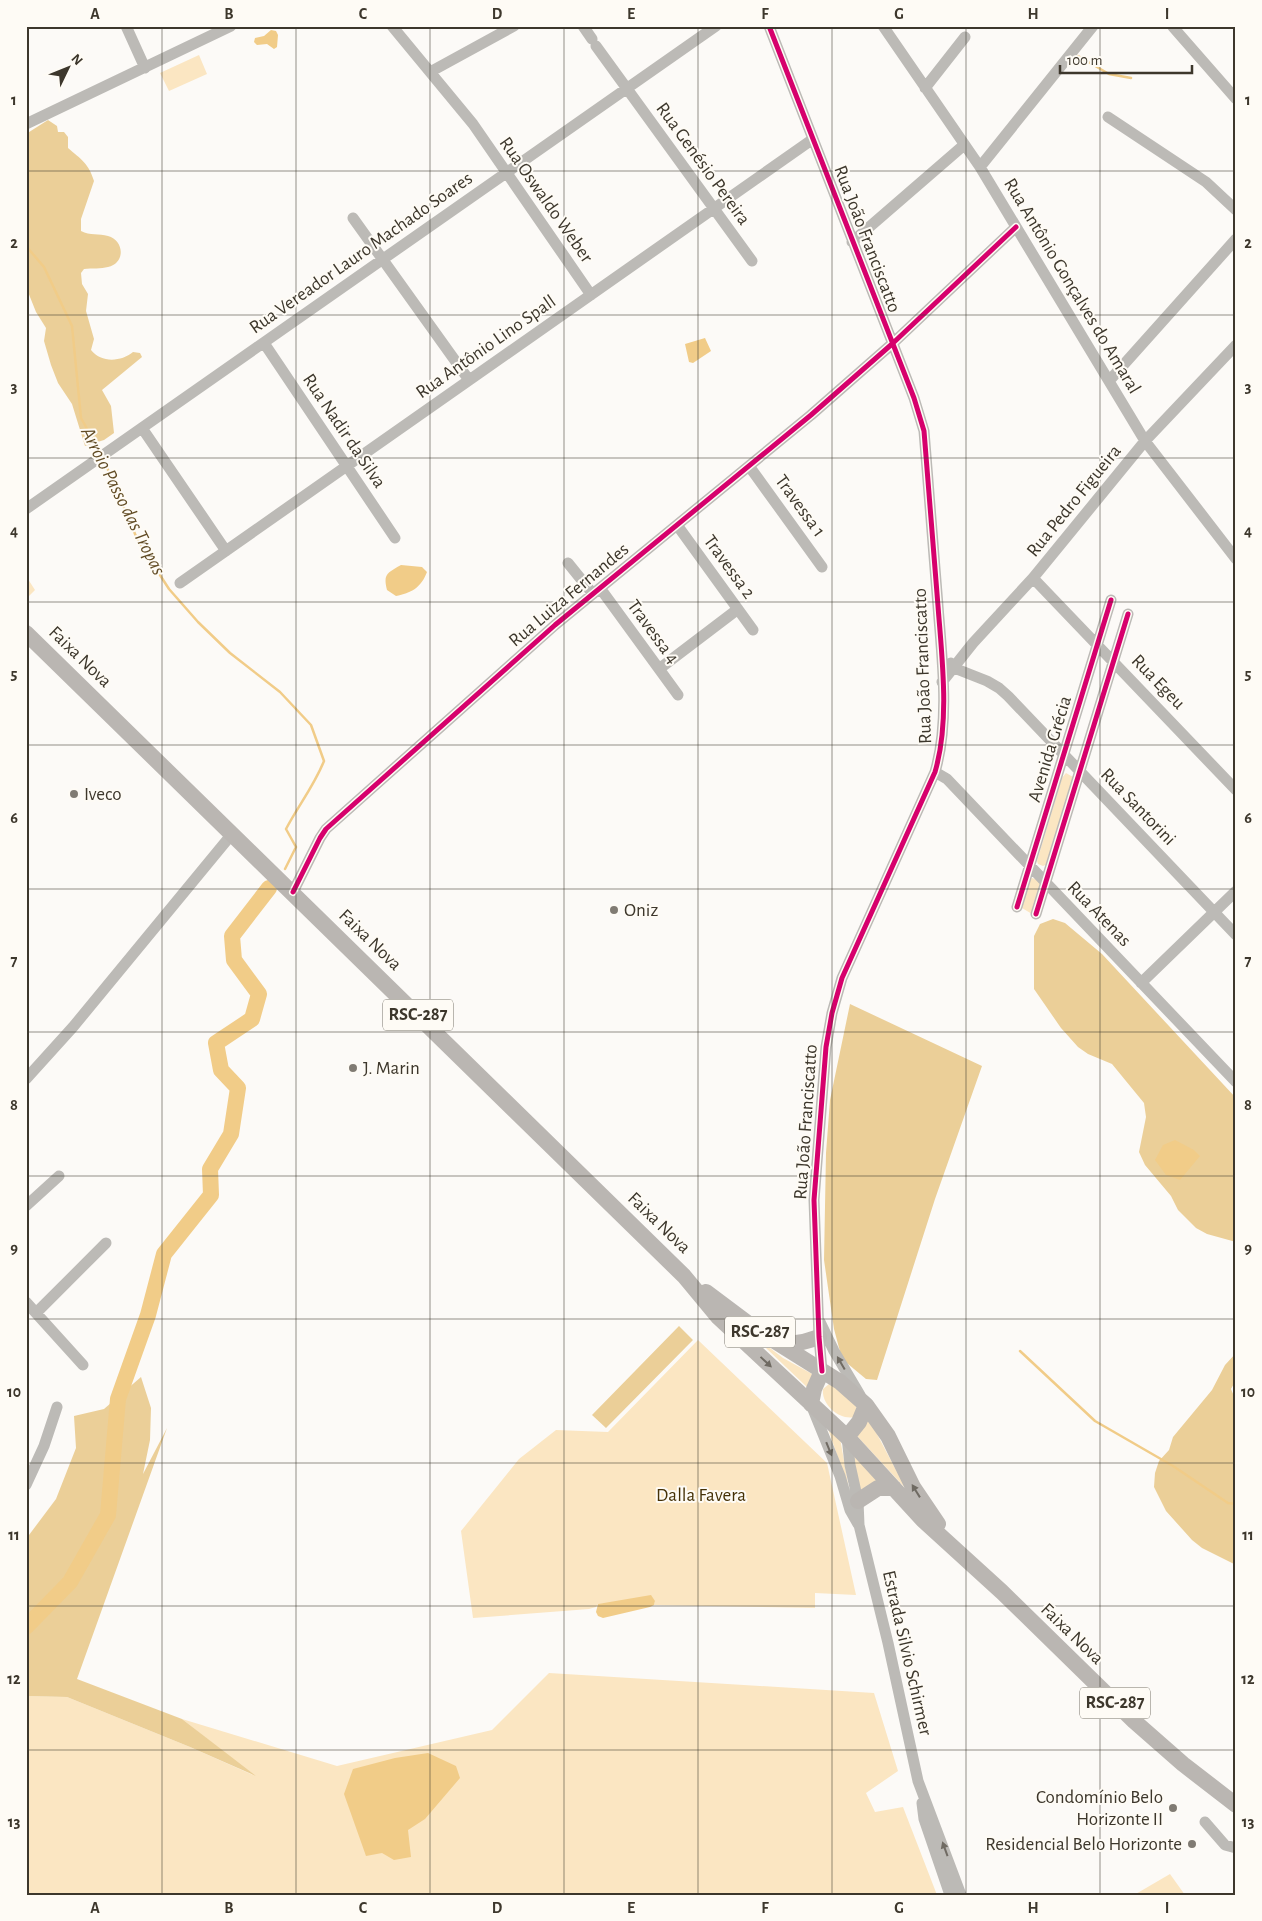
<svg xmlns="http://www.w3.org/2000/svg" width="1262" height="1921" font-family="'Alegreya Sans',sans-serif">
<style>
.green{fill:#fbe6c2}
.forest{fill:#ebcf98}
.water{fill:#f1cc88}
.lines{fill:none;stroke-linecap:round;stroke-linejoin:round}
.stream{stroke:#f1cc88;stroke-width:2.5}
.river{stroke:#f1cc88;stroke-width:16}
.minor{stroke:#bcbab6;stroke-width:11}
.highway{stroke:#bab6b2;stroke-width:16}
.cycleway-casing{stroke:#fefbf5;stroke-width:8}
.cycleway{stroke:#d6006c;stroke-width:5}
.oneway{fill:#6f6a62}
.oneway2{fill:#706b63}
.grid{fill:none;stroke:#3d372c;stroke-width:1;stroke-opacity:0.55}
.poi-dot{fill:#807b73;stroke:#fefbf5;stroke-width:2}
.labels{text-anchor:middle;dominant-baseline:central;stroke-width:4;stroke-linejoin:round;paint-order:stroke}
.shield{fill:#fefbf5;stroke:#777268;stroke-width:1}
.shield-label{font-size:18px;font-weight:bold;fill:#3d372c}
.street-label{font-size:19px;fill:#3d372c;stroke:#fefbf5}
.poi-label{font-size:19px;fill:#3d372c;stroke:#fefbf5;text-anchor:start}
.park-label{font-size:19px;fill:#453106;stroke:#fefbf5}
.water-label{font-size:20px;font-style:italic;fill:#624c25;stroke:#fefbf5}
.neatline{fill:none;stroke:#3d372c;stroke-width:2}
.grid-label{font-size:16px;text-anchor:middle;font-weight:bold;fill:#3d372c}
</style>
<rect width="100%" height="100%" fill="#fcfaf7"/>
<!-- green -->
<path class="green" d="M199,55L207,74L169,91L160,73Z
M26,576L35,590L26,599Z
M1066,773L1073,777L1048,864L1043,866L1038,864L1037,861L1062,778Z
M1032,878L1039,880L1040,883L1032,914L1022,908L1029,880Z
M747,1330L783,1358L814,1375L808,1388Z
M698,1340L827,1463L856,1595L815,1593V1608L654,1605L655,1601L598,1604L596,1607L589,1609L473,1618L461,1531L519,1459L556,1430L608,1432Z
M829,1384L836,1385L857,1405L855,1417C840,1421 821,1405 823,1389Z
M868,1417L906,1489L857,1436Z
M827,1426L840,1438L849,1489Z
M852,1452L881,1483L861,1493Z
M549,1673L874,1693L898,1771L866,1793L875,1812L903,1807L937,1895H26V1696L67,1697L190,1747L253,1775L182,1719L337,1766L492,1730Z
M1170,1874L1185,1895H1134Z"/>
<!-- forest -->
<path class="forest" d="M48,120L57,126L58,132H64L68,137V148C81,159 89,164 94,181L81,219V231C90,236 99,233 108,236C124,240 126,263 108,267C101,269 92,268 84,269L81,273L82,284L88,294L86,311L94,339L91,350C101,363 121,362 133,352L140,353L142,357L102,390L111,406L114,433L104,440L85,446L72,404L58,383L51,365L44,341L46,328L36,312L26,287V134Z
M1053,919L1065,923L1102,954L1236,1098V1242L1207,1234L1196,1228L1178,1210L1171,1196L1145,1165L1139,1152L1146,1117L1144,1103L1112,1064L1088,1054L1078,1047L1061,1028L1034,989V936L1040,924Z
M850,1004L982,1066L935,1199L877,1380L866,1379L842,1359L834,1329L824,1260L826,1153L830,1100Z
M679,1326L693,1340L606,1428L592,1415Z
M1236,1353V1380L1231,1389L1236,1401V1565L1202,1548L1192,1540L1166,1511L1154,1487L1155,1473L1159,1461L1169,1450L1173,1437L1212,1390L1225,1365Z
M141,1377L151,1408L150,1440L143,1474L167,1428L77,1679L182,1719L256,1776L190,1747L67,1697L26,1696V1539L56,1499L76,1448L74,1416L104,1409Z"/>
<!-- water -->
<path class="water" d="M271,30L276,31L278,35L277,47L274,49L267,44L257,45L254,42L255,38L264,36Z
M705,338L711,351L693,363L689,362L685,344Z
M401,565L422,567L427,572C421,588 411,593 396,596L387,590C383,574 387,573 401,565Z
M1175,1140L1194,1150L1200,1156L1180,1180L1166,1175L1155,1160L1163,1145Z
M651,1595L655,1601L654,1605L650,1607L603,1618L598,1616L596,1612L598,1604Z
M428,1753L456,1766L460,1778L425,1819L408,1830L411,1857L394,1860L382,1853L366,1856L344,1794L353,1769L395,1758Z"/>
<g class="lines">
<!-- stream -->
<path class="stream" d="M1078,56L1109,74L1131,78
M26,246L44,267L72,326L81,418L101,454
M103,458L138,541L169,589L198,622L230,653L280,692L311,725L324,761C314,786 298,806 286,829L296,847L285,869
M1020,1351L1095,1421L1173,1466L1228,1503L1236,1504"/>
<!-- river -->
<path class="river" d="M26,1627L70,1582L108,1515L118,1399L148,1315L164,1254L211,1195L210,1169L231,1134L238,1088L221,1070L216,1043L252,1019L259,994L234,960L232,936L269,888"/>
<!-- minor -->
<path class="minor" d="M126,26L145,68
M392,26L473,124L591,295
M583,26L592,39
M769,26L914,398L924,431C929,489 933,548 938,606C942,659 950,721 935,772L842,978L832,1013L826,1047L814,1200L819,1337L822,1371
M883,26L980,167L1145,441L1236,559
M1173,27L1236,99
M596,46L752,261
M430,72L514,26
M925,88L965,37
M1108,117L1206,182L1236,210
M26,124L231,26
M980,167L1093,26
M353,218L469,380
M852,242L964,145
M264,343L395,538
M1109,381L1236,239
M142,428L226,551
M749,466L822,567
M26,509L716,26
M677,525L753,630
M568,563L593,594
M1033,578L1236,790
M180,583L813,139
M600,588L678,695
M951,663L954,668L987,681L999,688L1008,696L1236,935
M659,669L738,609
M942,682L973,643L1033,578L1145,441L1236,345
M935,772L947,779L1236,1082
M293,892L320,838L326,829L555,625L811,415L892,344L1016,227
M1017,907L1111,600
M1036,914L1128,614
M1141,983L1236,891
M26,1079L73,1027L232,834
M26,1206L59,1176
M26,1302L83,1365
M36,1313L106,1243
M820,1322L834,1351L860,1395
M812,1407L840,1476L850,1510L858,1524
M847,1437L850,1465L858,1501L859,1525L888,1643L918,1781L961,1895
M26,1485L44,1446L57,1407
M922,1803L924,1819L950,1895
M1205,1822L1225,1845L1236,1848"/>
<!-- highway -->
<path class="highway" d="M26,633L684,1276L718,1317L847,1437L923,1520L1002,1592L1134,1721L1183,1764L1236,1805
M706,1292L754,1328L840,1382L866,1405L888,1436L913,1487L938,1524
M780,1342C795,1345 805,1342 819,1337
M811,1404L814,1389L822,1371
M847,1437L859,1422L866,1405
M858,1501L878,1488H894"/>
<defs>
<path id="cycleway" d="M769,26L914,398L924,431C929,489 933,548 938,606C942,659 950,721 935,772L842,978L832,1013L826,1047L814,1200L819,1337L822,1371
M293,892L320,838L326,829L555,625L811,415L892,344L1016,227
M1017,907L1111,600
M1036,914L1128,614"/>
</defs>
<!-- cycleway casing -->
<use href="#cycleway" class="cycleway-casing"/>
<!-- cycleway -->
<use href="#cycleway" class="cycleway"/>
</g>
<!-- one-way arrows -->
<defs><path id="oneway-solid" d="M-6-.8H1V-3.2L6.5 0L1 3.2V.8H-6Z" transform="scale(1.25)"/></defs>
<g class="oneway">
<use href="#oneway-solid" transform="translate(766 1362) rotate(43)"/>
<use href="#oneway-solid" transform="translate(916 1491) rotate(-122)"/>
</g>
<g class="oneway2">
<use href="#oneway-solid" transform="translate(841 1363) rotate(-120)"/>
<use href="#oneway-solid" transform="translate(829 1449) rotate(68)"/>
<use href="#oneway-solid" transform="translate(945 1849) rotate(-110)"/>
</g>
<!-- grid -->
<path class="grid" d="M162,26V1895M296,26V1895M430,26V1895M564,26V1895M698,26V1895M832,26V1895M966,26V1895M1100,26V1895M26,171H1236M26,315H1236M26,458H1236M26,602H1236M26,745H1236M26,889H1236M26,1032H1236M26,1176H1236M26,1319H1236M26,1463H1236M26,1606H1236M26,1750H1236"/>
<!-- markers -->
<g class="poi-dot">
<circle cx="74" cy="794" r="5"/>
<circle cx="614" cy="910" r="5"/>
<circle cx="353" cy="1068" r="5"/>
<circle cx="1173" cy="1808" r="5"/>
<circle cx="1192" cy="1844" r="5"/>
</g>
<g class="labels">
<!-- shield labels -->
<g class="shield">
<rect x="383" y="999.5" width="70" height="31" rx="4"/>
<rect x="725" y="1316.5" width="70" height="31" rx="4"/>
<rect x="1080" y="1687.5" width="70" height="31" rx="4"/>
</g>
<g class="shield-label">
<text x="418" y="1015">RSC-287</text>
<text x="760" y="1332">RSC-287</text>
<text x="1115" y="1703">RSC-287</text>
</g>
<!-- street labels -->
<g class="street-label">
<text transform="translate(703 164) rotate(54)">Rua Genésio Pereira</text>
<text transform="translate(546 200) rotate(55)">Rua Oswaldo Weber</text>
<text transform="translate(867 239) rotate(69)">Rua João Franciscatto</text>
<text transform="translate(361 253) rotate(-35)">Rua Vereador Lauro Machado Soares</text>
<text transform="translate(1072 286) rotate(59)">Rua Antônio Gonçalves do Amaral</text>
<text transform="translate(486 347) rotate(-35)">Rua Antônio Lino Spall</text>
<text transform="translate(344 431) rotate(56)">Rua Nadir da Silva</text>
<text transform="translate(1074 501) rotate(-51)">Rua Pedro Figueira</text>
<text transform="translate(800 506) rotate(54)">Travessa 1</text>
<text transform="translate(729 567) rotate(54)">Travessa 2</text>
<text transform="translate(569 595) rotate(-40)">Rua Luiza Fernandes</text>
<text transform="translate(653 632) rotate(54)">Travessa 4</text>
<text transform="translate(80 657) rotate(44)">Faixa Nova</text>
<text transform="translate(923 666) rotate(-92)">Rua João Franciscatto</text>
<text transform="translate(1158 682) rotate(46)">Rua Egeu</text>
<text transform="translate(1050 749) rotate(-73)">Avenida Grécia</text>
<text transform="translate(1138 807) rotate(46)">Rua Santorini</text>
<text transform="translate(1099 914) rotate(46)">Rua Atenas</text>
<text transform="translate(370 940) rotate(44)">Faixa Nova</text>
<text transform="translate(806 1122) rotate(-86)">Rua João Franciscatto</text>
<text transform="translate(659 1223) rotate(44)">Faixa Nova</text>
<text transform="translate(1072 1634) rotate(44)">Faixa Nova</text>
<text transform="translate(907 1653) rotate(77)">Estrada Silvio Schirmer</text>
</g>
<!-- poi labels -->
<g class="poi-label">
<text x="84" y="794">Iveco</text>
<text x="624" y="910">Oniz</text>
<text x="363" y="1068">J. Marin</text>
<text x="1163" y="1797" text-anchor="end">Condomínio Belo<tspan x="1163" dy="22">Horizonte II</tspan></text>
<text x="1182" y="1844" text-anchor="end">Residencial Belo Horizonte</text>
</g>
<!-- park labels -->
<g class="park-label">
<text x="701" y="1495">Dalla Favera</text>
</g>
<!-- water labels -->
<g class="water-label">
<text transform="translate(123 501) rotate(63)">Arroio Passo das Tropas</text>
</g>
</g>
<!-- border -->
<rect width="1262" height="1921" fill="none" stroke="#fefbf5" stroke-width="55"/>
<!-- north arrow -->
<g transform="translate(68 68) rotate(47)" stroke="#fefbf5" stroke-width="4" paint-order="stroke">
<path d="M0-4L9 19L0 12L-9 19Z" fill="#3d372c"/>
<text y="-8" font-size="14" font-weight="bold" text-anchor="middle" fill="#3d372c">N</text>
</g>
<!-- scale -->
<path d="M1060 65v8h132v-8" fill="none" stroke="#3d372c" stroke-width="2.5"/>
<text x="1067" y="65" font-size="15" fill="#3d372c" stroke="#fefbf5" stroke-width="4" paint-order="stroke">100 m</text>
<rect x="28" y="28" width="1206" height="1866" class="neatline"/>
<g class="grid-label">
<text x="95" y="19">A</text>
<text x="229" y="19">B</text>
<text x="363" y="19">C</text>
<text x="497" y="19">D</text>
<text x="631" y="19">E</text>
<text x="765" y="19">F</text>
<text x="899" y="19">G</text>
<text x="1033" y="19">H</text>
<text x="1167" y="19">I</text>
<text x="14" y="105">1</text>
<text x="1248" y="105">1</text>
<text x="14" y="248">2</text>
<text x="1248" y="248">2</text>
<text x="14" y="392">3</text>
<text x="1248" y="392">3</text>
<text x="14" y="536">4</text>
<text x="1248" y="536">4</text>
<text x="14" y="679">5</text>
<text x="1248" y="679">5</text>
<text x="14" y="823">6</text>
<text x="1248" y="823">6</text>
<text x="14" y="966">7</text>
<text x="1248" y="966">7</text>
<text x="14" y="1110">8</text>
<text x="1248" y="1110">8</text>
<text x="14" y="1253">9</text>
<text x="1248" y="1253">9</text>
<text x="14" y="1397">10</text>
<text x="1248" y="1397">10</text>
<text x="14" y="1540">11</text>
<text x="1248" y="1540">11</text>
<text x="14" y="1684">12</text>
<text x="1248" y="1684">12</text>
<text x="14" y="1827">13</text>
<text x="1248" y="1827">13</text>
<text x="95" y="1913">A</text>
<text x="229" y="1913">B</text>
<text x="363" y="1913">C</text>
<text x="497" y="1913">D</text>
<text x="631" y="1913">E</text>
<text x="765" y="1913">F</text>
<text x="899" y="1913">G</text>
<text x="1033" y="1913">H</text>
<text x="1167" y="1913">I</text>
</g>
</svg>
